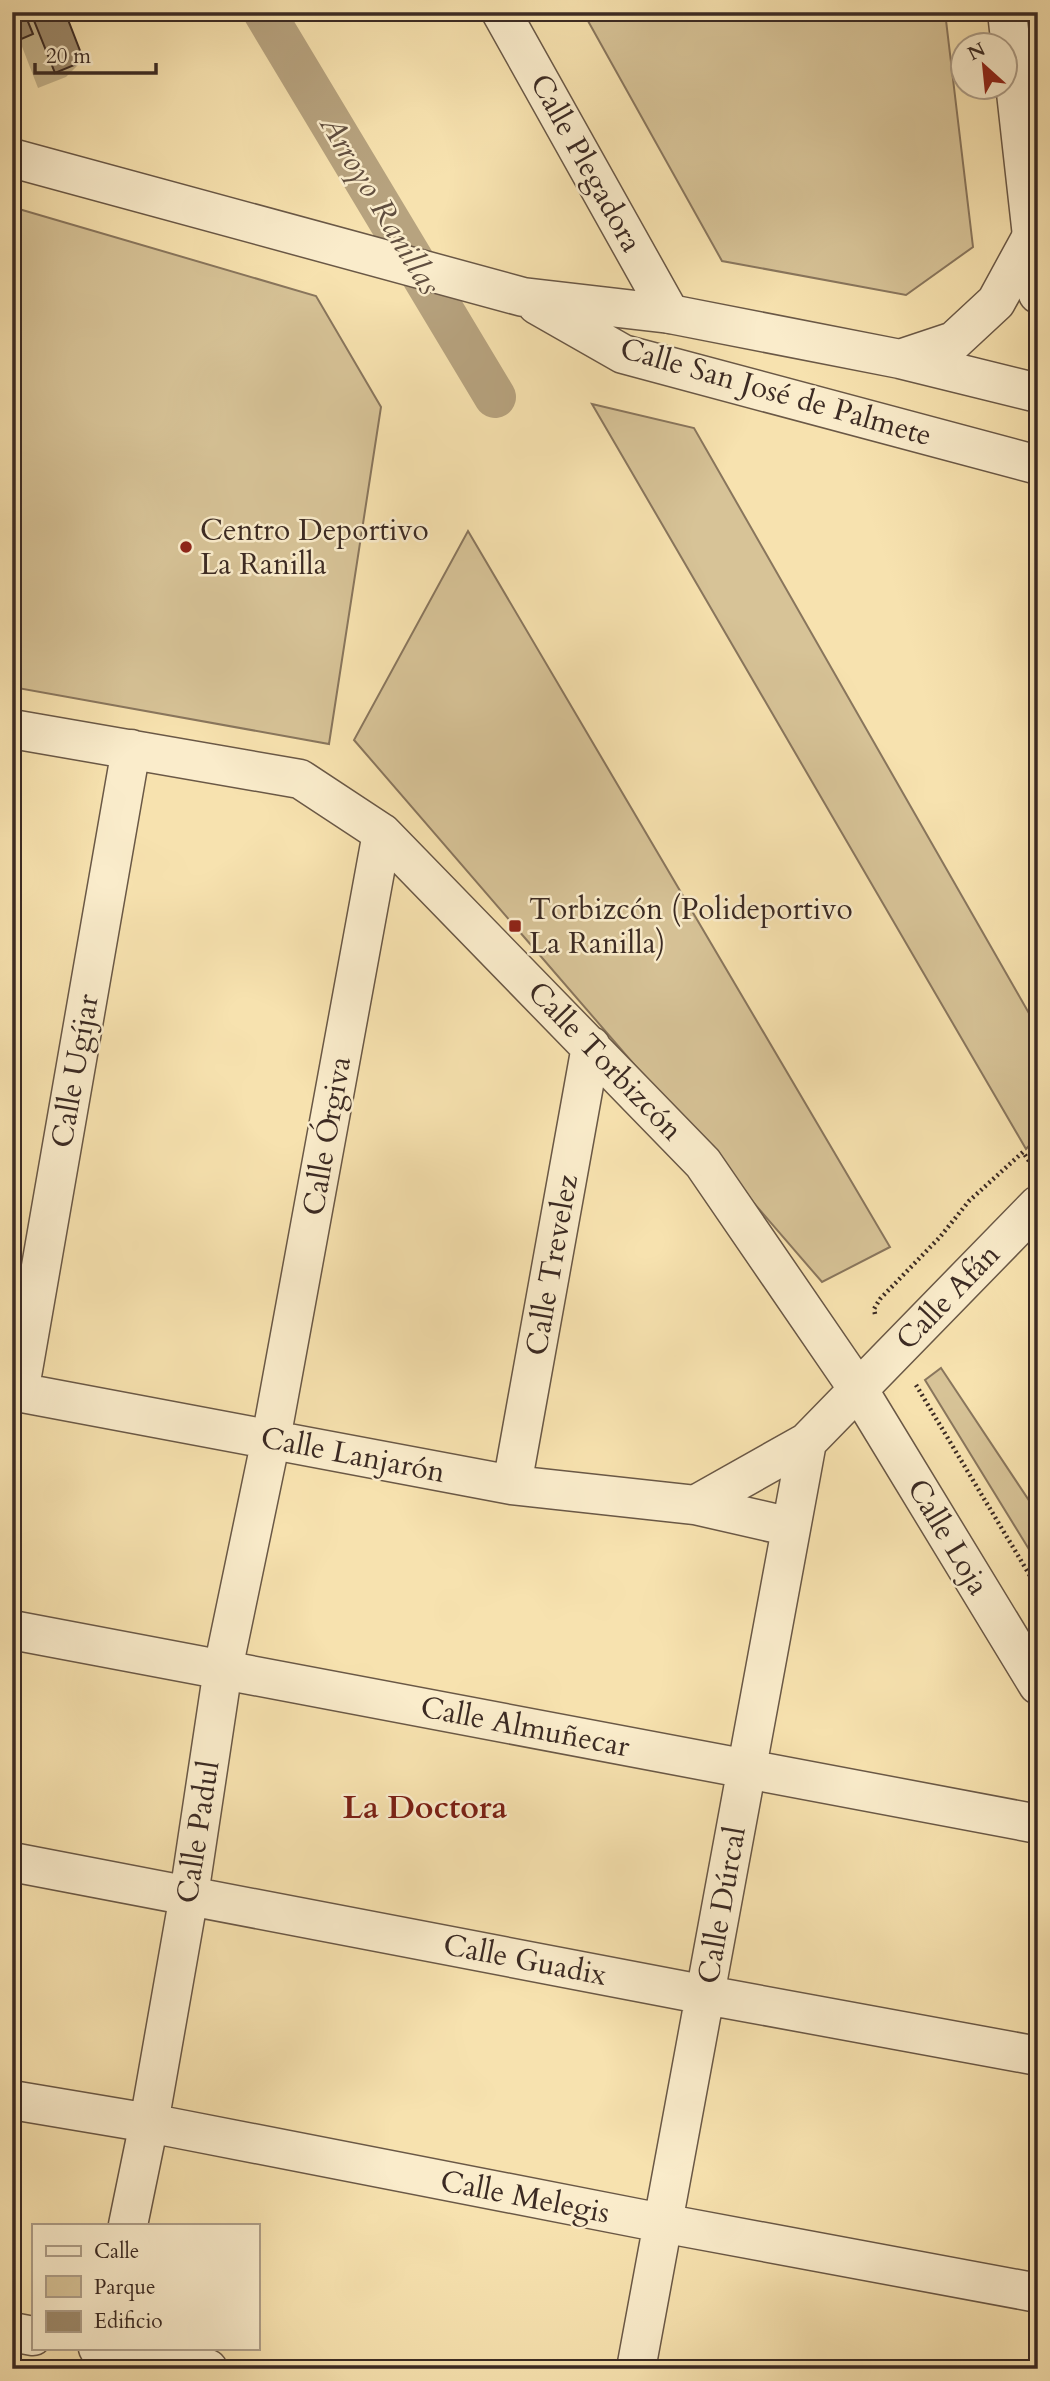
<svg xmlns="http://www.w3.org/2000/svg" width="1050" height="2381" font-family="Cardo,serif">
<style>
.green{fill:#d7c397;stroke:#89765d;stroke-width:2}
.shadow{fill:#0003}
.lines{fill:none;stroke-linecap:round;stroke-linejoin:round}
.canal{stroke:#b7a37f;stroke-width:42}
.building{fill:#9d8a6c;stroke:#3b2a23;stroke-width:2}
.minor-casing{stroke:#6a5846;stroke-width:41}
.tertiary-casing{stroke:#6a5846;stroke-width:41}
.path{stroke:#3b2a23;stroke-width:4.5;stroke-dasharray:2 3.5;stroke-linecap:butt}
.minor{stroke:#faeccb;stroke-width:38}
.tertiary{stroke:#faeccb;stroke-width:38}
.poi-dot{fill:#8f2418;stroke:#faeccb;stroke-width:2.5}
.labels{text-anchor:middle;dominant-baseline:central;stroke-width:5;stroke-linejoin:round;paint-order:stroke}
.street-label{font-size:30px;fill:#3b2a23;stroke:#faeccb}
.poi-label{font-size:30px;fill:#3b2a23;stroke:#faeccb;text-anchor:start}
.water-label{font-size:32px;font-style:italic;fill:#604e3f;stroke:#faeccb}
.neighbourhood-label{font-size:32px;font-weight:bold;fill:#7a1f14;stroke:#faeccb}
</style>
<rect width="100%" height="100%" fill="#f7e2af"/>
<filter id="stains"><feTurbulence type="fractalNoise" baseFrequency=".00286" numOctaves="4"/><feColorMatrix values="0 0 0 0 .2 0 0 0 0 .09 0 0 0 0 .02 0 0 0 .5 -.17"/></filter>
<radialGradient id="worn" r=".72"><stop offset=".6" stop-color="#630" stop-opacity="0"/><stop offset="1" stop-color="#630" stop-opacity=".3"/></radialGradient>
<!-- green -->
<path class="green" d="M583,12H945L973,247L906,295L722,261Z
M12,207L316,296L381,407L329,744L12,687Z
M592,404L694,428L1038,1029V1136L1026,1149Z
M468,531L890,1247L822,1282L354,740Z
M941,1368L1038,1514V1564L925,1380Z"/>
<!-- shadow -->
<path class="shadow" d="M12,12L26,21L32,15L82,61L66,77L38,88L21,44L12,51Z"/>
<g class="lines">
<!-- canal -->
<path class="canal" d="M264,12L495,397"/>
</g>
<!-- building -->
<path class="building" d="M12,12H24L33,34L12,43Z
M34,12H65L84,61L55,73L31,13Z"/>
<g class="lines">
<defs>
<path id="minor" d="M501,12L670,314
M1007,12L1032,236
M12,729L300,779L382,833L703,1163L858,1389L1038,1685
M12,1391L512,1485L695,1505L791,1527
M19,1393L131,749
M512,1485L591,1046
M695,1505L807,1442L1038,1205
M12,1630L1038,1824
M12,1862L706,1995L1038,2056
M12,2100L149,2123L662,2223L1038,2293
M128,2225L149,2123L189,1895L223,1669L271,1439L382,833
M12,2332L33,2336
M98,2348L208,2369
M636,2369L807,1442"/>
<path id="tertiary" d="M12,158L523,297L670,314L900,359L1038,393
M1032,236L1038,294
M537,305L623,354L1038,465
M900,359L954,341L996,302L1032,236"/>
</defs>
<!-- minor casing -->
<use href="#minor" class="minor-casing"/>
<!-- tertiary casing -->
<use href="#tertiary" class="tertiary-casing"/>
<!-- path -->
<path class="path" d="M875,1314L874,1309L880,1299L940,1237L969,1201L1023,1152L1033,1167
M916,1385L1038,1589"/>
<!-- minor -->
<use href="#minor" class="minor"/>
<!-- tertiary -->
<use href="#tertiary" class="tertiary"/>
</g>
<!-- markers -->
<g class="poi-dot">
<circle cx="186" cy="547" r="7"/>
<rect x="508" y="919" width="14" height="14" rx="3.5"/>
</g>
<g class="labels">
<!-- street labels -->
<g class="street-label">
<text transform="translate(586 163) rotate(61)">Calle Plegadora</text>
<text transform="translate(776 392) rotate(16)">Calle San José de Palmete</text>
<text transform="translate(605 1061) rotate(46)">Calle Torbizcón</text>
<text transform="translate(75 1071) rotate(-80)">Calle Ugíjar</text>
<text transform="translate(327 1136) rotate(-80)">Calle Órgiva</text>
<text transform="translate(552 1265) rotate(-80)">Calle Trevelez</text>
<text transform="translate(948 1297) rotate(-46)">Calle Afán</text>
<text transform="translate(353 1455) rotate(11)">Calle Lanjarón</text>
<text transform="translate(948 1537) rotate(59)">Calle Loja</text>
<text transform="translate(525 1727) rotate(11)">Calle Almuñecar</text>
<text transform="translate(198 1832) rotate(-81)">Calle Padul</text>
<text transform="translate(722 1905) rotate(-80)">Calle Dúrcal</text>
<text transform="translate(525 1960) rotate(11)">Calle Guadix</text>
<text transform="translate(525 2197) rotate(11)">Calle Melegis</text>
</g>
<!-- poi labels -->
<g class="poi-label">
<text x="200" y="530">Centro Deportivo<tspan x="200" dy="34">La Ranilla</tspan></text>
<text x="529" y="909">Torbizcón (Polideportivo<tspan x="529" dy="34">La Ranilla)</tspan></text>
</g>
<!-- water labels -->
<g class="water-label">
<text transform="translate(380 205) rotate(59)">Arroyo Ranillas</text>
</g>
<!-- neighbourhood labels -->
<g class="neighbourhood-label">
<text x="425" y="1808">La Doctora</text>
</g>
</g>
<!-- margin -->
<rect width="1050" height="2381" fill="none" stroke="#f7e2af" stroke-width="42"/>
<rect x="14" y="14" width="1022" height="2353" fill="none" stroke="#3b2a23" stroke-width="3.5"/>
<rect x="21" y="21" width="1008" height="2339" fill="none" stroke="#3b2a23" stroke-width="2"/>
<!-- legend -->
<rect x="32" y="2224" width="228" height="126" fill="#faeccb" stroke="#ae9e88" stroke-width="2"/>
<rect x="46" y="2246" width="35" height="10" fill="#faeccb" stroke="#ae9e88" stroke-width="2"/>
<text x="94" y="2258" font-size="21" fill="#3b2a23">Calle</text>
<rect x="46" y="2276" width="35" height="21" fill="#d7c397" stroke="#ae9e88" stroke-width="2"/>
<text x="94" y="2294" font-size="21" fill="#3b2a23">Parque</text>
<rect x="46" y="2311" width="35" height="21" fill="#9d8a6c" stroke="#ae9e88" stroke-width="2"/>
<text x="94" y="2328" font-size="21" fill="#3b2a23">Edificio</text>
<!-- north arrow -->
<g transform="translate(984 66) rotate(333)"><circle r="33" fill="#faeccb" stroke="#ae9e88" stroke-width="2"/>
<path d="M0-5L12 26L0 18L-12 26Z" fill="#8f2418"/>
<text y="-10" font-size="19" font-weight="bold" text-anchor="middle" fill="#3b2a23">N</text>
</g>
<!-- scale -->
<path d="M35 63v10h121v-10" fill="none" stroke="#3b2a23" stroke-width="3.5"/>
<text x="46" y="63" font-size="21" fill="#3b2a23" stroke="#faeccb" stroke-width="5" paint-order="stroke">20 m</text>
<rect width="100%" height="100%" filter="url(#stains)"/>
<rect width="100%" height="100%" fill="url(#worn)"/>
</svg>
